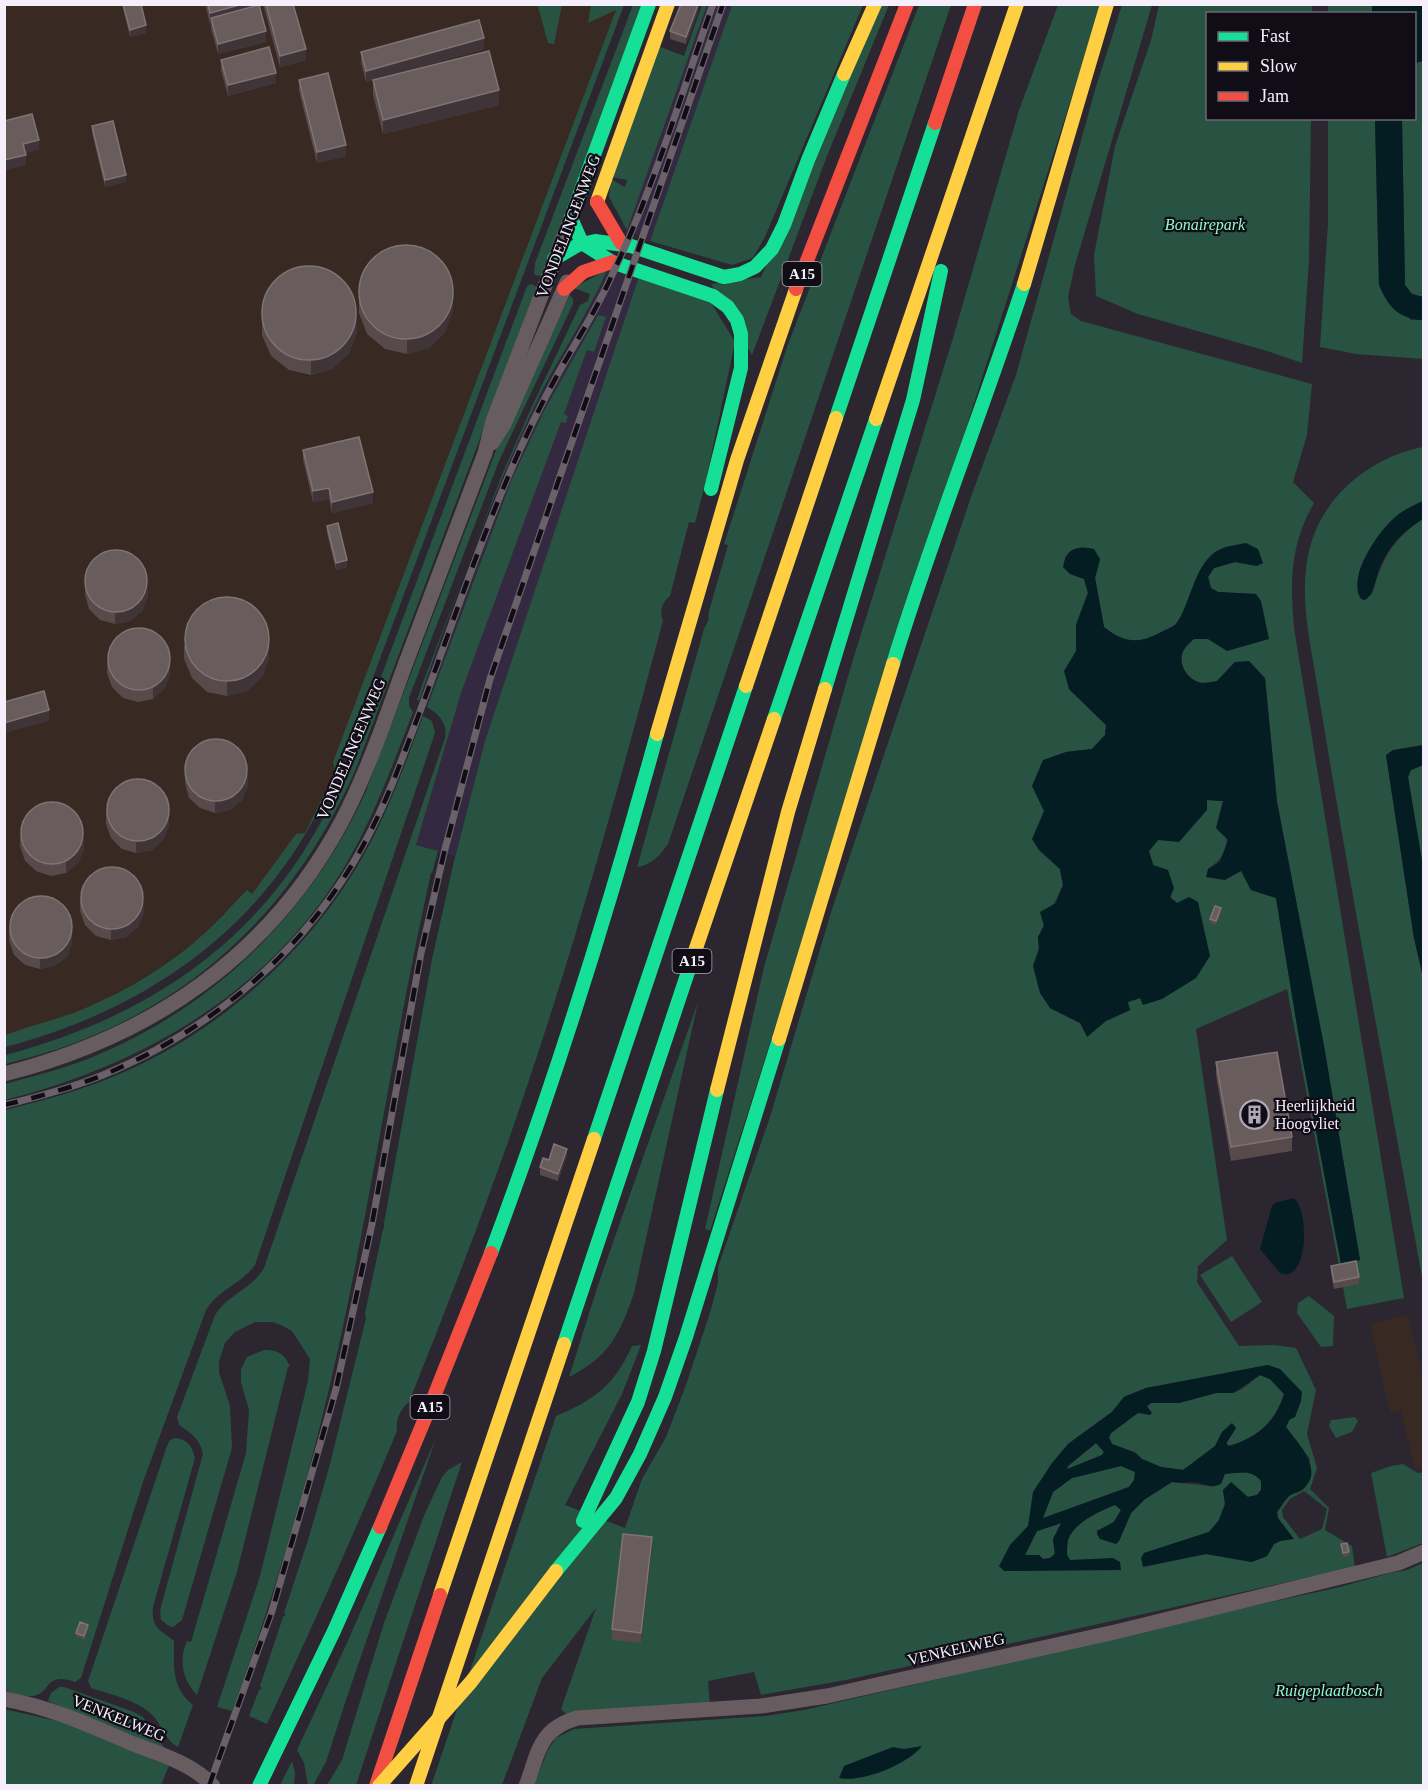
<svg xmlns="http://www.w3.org/2000/svg" width="1428" height="1790" font-family="'Times New Roman',serif">
<style>
.industrial{fill:#392923}
.built{fill:#342940}
.green{fill:#285241;fill-rule:evenodd}
.water{fill:#041d23;fill-rule:evenodd}
.lines{fill:none;stroke-linecap:round;stroke-linejoin:round}
.street{stroke:#675d60;stroke-width:15}
.fast{stroke:#16e098;stroke-width:14}
.slow{stroke:#ffcf43;stroke-width:14}
.jam{stroke:#f24e42;stroke-width:14}
.rail-casing{stroke:#6b6269;stroke-width:7}
.rail{stroke:#110d16;stroke-width:4.5;stroke-dasharray:14;stroke-linecap:butt}
.slow-bridge{stroke:#ffcf43;stroke-width:14}
.wall{fill:#584a4a}
.shaded-wall{fill:#3f3438}
.building{fill:#695c5d;stroke:#7f7376;stroke-width:1.5}
.labels{text-anchor:middle;dominant-baseline:central;stroke-width:4.5;stroke-linejoin:round;paint-order:stroke}
.shield{fill:#110d16;stroke:#b1abb7;stroke-width:1.5}
.shield-label{font-size:15px;font-weight:bold;fill:#f5effc}
.park-label{font-size:16px;font-style:italic;fill:#8cfdca;stroke:#110d16}
.street-label{font-size:16px;fill:#f5effc;stroke:#110d16}
.poi-label{font-size:16px;fill:#f5effc;stroke:#110d16;text-anchor:start}
</style>
<rect width="100%" height="100%" fill="#2b2630"/>
<!-- industrial -->
<path class="industrial" d="M5,5H618L333,762L336,771L305,833L296,834L252,894L248,890L199,939L156,970L112,996L88,1008L56,1020L5,1035Z
M1408,1315L1424,1382L1423,1468L1415,1470L1401,1411L1390,1413L1370,1324Z"/>
<!-- built -->
<path class="built" d="M704,5H732L650,241L622,227Z
M607,270L639,276L485,741L455,856L416,845L461,693L561,422L568,416L564,414L587,350L511,481L427,707L419,701L503,477L534,406L589,309Z"/>
<!-- green -->
<path class="green" d="M539,5H562L554,44L548,43L538,7Z
M591,5H624L369,688C351,735 335,782 310,826C244,943 132,1014 5,1047V1035C32,1025 61,1019 88,1007C127,990 166,967 198,939C216,924 231,906 247,890L252,894L296,834L305,833L335,771L333,762L616,10L588,23Z
M633,5H644L542,275L538,276L534,274L535,263Z
M702,5H707L627,230L609,197L611,179L625,187L627,180L612,177L658,46L684,56Z
M732,5H863L765,237L753,258L732,265L650,241Z
M880,5H889L827,156L752,355L711,284L761,277Z
M919,5H951L668,844C659,856 652,865 637,867L704,629L708,621L709,611L728,545L724,544L787,347Z
M1058,5H1101L710,1231L705,1229L764,967L851,666L953,338L1019,110Z
M1122,5H1152L1075,265L1068,297L1071,314L1081,321L1312,384L1307,435L1293,482L1314,503C1290,545 1290,581 1294,628L1404,1298L1347,1309L1287,989L1196,1029L1227,1240L1198,1266L1197,1282L1239,1346L1274,1345L1296,1348L1316,1390L1307,1434L1317,1468L1310,1489L1329,1508L1325,1530L1352,1546L1355,1567L846,1680L761,1695L754,1672L708,1681L710,1704L567,1715L561,1709L596,1608L542,1678L502,1785L431,1786L556,1416C595,1400 615,1384 632,1346L641,1345L622,1394L565,1505L625,1528L642,1479L666,1437L686,1385L710,1313L718,1283V1267L770,1117L832,909L972,494L1016,375L1095,90ZM1083,547L1100,559L1095,578L1104,627L1118,638L1131,641L1146,640L1177,624L1215,553L1257,566L1235,562L1214,568L1208,577L1211,588L1218,592L1256,594L1227,650L1208,639H1194C1189,643 1184,648 1182,654C1179,667 1189,681 1202,683C1207,683 1213,682 1217,681L1235,662L1265,678L1277,802L1324,1046L1360,1260L1341,1263L1302,1056L1276,898L1251,890L1241,870L1208,869C1235,852 1227,828 1223,801L1207,800L1158,840L1149,851C1154,869 1162,891 1177,903L1143,1005L1141,998L1127,1002L1130,1010L1106,1021L1080,1023L1050,1008L1033,966L1039,949L1038,937L1063,885L1060,869L1039,850L1044,811L1066,752L1092,749L1105,735L1106,725L1069,689L1076,651V625L1088,592L1084,579L1071,574L1065,557L1072,550ZM1268,1365L1302,1392L1286,1427L1310,1459L1301,1490L1289,1496L1277,1512L1280,1541L1274,1544L1267,1556L1252,1562L1206,1554L1143,1566L1144,1553L1209,1532L1219,1520L1225,1504L1223,1490L1248,1497L1257,1495L1261,1490V1481C1252,1469 1239,1473 1225,1474L1214,1487C1199,1484 1187,1484 1172,1482L1145,1499L1131,1513L1119,1541L1097,1531L1114,1522L1121,1510L1115,1504C1100,1512 1074,1522 1068,1540C1067,1544 1067,1550 1067,1555L1070,1560L1000,1566L1010,1546L1028,1526L1068,1444L1112,1412L1124,1397L1146,1388ZM1304,1491L1327,1509L1322,1529L1300,1539L1283,1517L1282,1510L1290,1499Z
M1159,5H1312V13L1208,14V118L1311,119L1309,260L1302,363L1267,351L1138,314L1096,296L1094,255L1115,146L1151,40Z
M1328,5H1372V13H1328Z
M1423,61V297L1412,294L1405,285L1402,119L1414,118L1415,63Z
M1328,119H1375L1379,285L1411,320H1423V359L1356,354L1320,347L1328,223Z
M607,270C587,318 556,360 534,407C489,502 453,602 419,701L417,700L422,685L501,477L532,406L580,305L588,301L590,294L573,288Z
M639,276L710,301L735,342L705,485L695,523L689,522L670,596C662,602 659,612 663,621C624,766 585,911 538,1053C500,1171 455,1287 409,1402C401,1408 395,1421 397,1431C356,1530 312,1627 267,1724L249,1716L259,1690L262,1688L260,1686L283,1617L286,1614L284,1613L308,1540L329,1468L366,1318L365,1313L383,1229L384,1228V1223L432,959L454,861L485,741Z
M531,284L537,287L355,771C286,926 170,1025 5,1064V1055C131,1022 241,956 310,841C324,818 336,793 347,768L527,286Z
M570,295L573,299V304L499,461L409,698V706L413,712C393,764 374,817 345,866C270,992 143,1065 5,1100V1084C41,1074 78,1065 113,1048C226,996 315,904 366,791L496,450Z
M598,315L606,317L594,352L587,350L564,414L568,416L566,423L561,422L461,693L416,845L438,851L432,873H431C396,1030 373,1189 339,1345C312,1469 276,1592 232,1711L217,1707L260,1576L308,1381L310,1359L292,1331L283,1326L273,1322H255L235,1332L225,1343L219,1361V1372L230,1406L232,1448L182,1620L173,1627L169,1626L161,1620L160,1610L203,1454C200,1439 191,1433 179,1425L177,1417L215,1315C227,1295 252,1289 264,1268L445,738C448,724 439,714 427,707L511,481L544,411Z
M1423,447V501C1389,518 1374,536 1359,572L1371,596C1382,561 1391,539 1423,519V748L1386,755L1414,938L1423,977V1283C1392,1109 1359,936 1330,763C1325,733 1320,703 1315,673C1308,632 1299,588 1310,547C1324,494 1372,457 1423,447Z
M423,716L432,721L435,733L255,1265C241,1284 218,1290 206,1310L143,1482L81,1678L75,1682C44,1671 51,1694 33,1696C25,1697 13,1693 5,1691V1110C44,1100 84,1090 122,1073C220,1031 309,951 362,858C388,813 405,764 423,716Z
M1423,765V867L1408,777L1411,770Z
M698,1002L634,1293C620,1334 609,1357 569,1377L598,1285Z
M1232,1256L1262,1302L1231,1322L1200,1275Z
M1309,1296L1334,1316L1333,1346L1321,1347L1297,1313L1298,1303Z
M264,1350C276,1349 286,1354 290,1367H288L237,1572L197,1695C183,1681 178,1660 187,1641L191,1642L246,1453L249,1410L241,1382V1369L247,1357Z
M1260,1375L1270,1379L1284,1394C1275,1422 1257,1438 1229,1446L1226,1444L1236,1428L1232,1424L1222,1432L1215,1446L1184,1470L1161,1467L1142,1459L1135,1452L1112,1444L1109,1437L1111,1433L1151,1403H1179L1216,1393H1233L1242,1389Z
M1355,1417L1358,1421L1352,1432L1336,1438L1329,1426L1331,1420Z
M174,1438C188,1439 192,1446 195,1458L153,1607C151,1629 160,1629 174,1641C174,1665 171,1688 193,1705L178,1747C166,1741 163,1728 155,1718C140,1700 111,1695 91,1688L88,1681L166,1449L169,1441Z
M436,1438L346,1700L326,1762L314,1784L308,1785L304,1763L297,1750L347,1643Z
M1096,1443L1104,1452L1102,1455L1066,1470L1068,1466Z
M462,1462L356,1785H327L342,1760L384,1623L425,1513L442,1477L448,1470Z
M1403,1464L1418,1473L1423,1472V1543L1387,1557L1371,1473L1391,1466Z
M1121,1466L1135,1472L1134,1480L1129,1487L1042,1519L1053,1492L1072,1478Z
M1062,1523L1053,1539L1055,1553L1050,1558L1043,1559L1039,1555H1025L1037,1531Z
M1423,1563V1785L533,1786L549,1748L556,1738L574,1729L765,1716L804,1710L1244,1608L1340,1587L1390,1573L1407,1570Z
M59,1687H64L134,1712L143,1717L166,1750L48,1701L51,1693Z
M4,1709L66,1723L169,1766L161,1785H5Z
M292,1761L295,1773L294,1785H280Z"/>
<!-- water -->
<path class="water" d="M1372,5H1423V61L1415,63L1414,14L1372,13Z
M1375,119H1402L1405,285L1412,294L1423,297V320C1399,319 1388,307 1379,285Z
M1423,501V519C1405,530 1388,546 1380,567C1375,578 1376,593 1365,600L1361,599C1347,578 1376,535 1392,520C1401,511 1412,506 1423,501Z
M1246,543L1258,549L1263,563L1257,566L1235,562L1214,568L1208,577L1211,588L1218,592L1256,594L1261,601L1269,639L1227,651L1208,639H1194C1189,643 1184,648 1182,654C1179,667 1189,681 1202,683C1206,683 1212,682 1217,681L1235,662L1249,661L1265,678L1277,802L1324,1046L1360,1260L1341,1264L1302,1056L1276,898L1251,890L1241,871L1225,880L1206,877L1208,869L1220,862L1228,840L1216,828L1223,801L1207,800V810L1179,842L1158,840L1149,851L1153,865L1168,870L1174,888L1170,898L1177,903L1189,897L1198,902L1210,956L1196,978L1162,999L1143,1005L1140,998L1128,1002L1130,1010L1106,1021L1087,1037L1080,1023L1050,1008L1040,993L1033,966L1039,949L1038,937L1044,926L1040,912L1056,903L1063,885L1060,869L1039,850L1032,839L1044,811L1032,786L1043,760L1066,752L1092,749L1105,735L1106,725L1069,689L1064,671L1076,651V625L1088,593L1084,579L1070,574L1063,567C1066,548 1077,546 1094,549L1100,559L1095,578L1104,627C1126,644 1139,644 1163,631C1169,629 1175,626 1178,621C1191,600 1194,568 1215,552C1225,546 1235,545 1246,543Z
M1423,745V765L1411,770L1408,777L1423,867V977L1414,938L1386,755L1393,750Z
M1294,1198C1310,1212 1308,1285 1280,1273L1260,1249L1272,1206L1275,1203Z
M1268,1365L1280,1369L1302,1392L1301,1401L1295,1417L1289,1420L1286,1427C1298,1444 1326,1470 1302,1490C1298,1493 1292,1493 1289,1496C1284,1500 1281,1507 1277,1512L1278,1518L1294,1539L1280,1541L1274,1544L1267,1556L1252,1562L1206,1554L1143,1567L1141,1558L1144,1553L1209,1532L1219,1520L1225,1504L1223,1490L1231,1482L1248,1497L1257,1495L1261,1490V1481C1252,1469 1239,1473 1225,1474L1221,1484C1210,1489 1203,1482 1191,1482C1185,1483 1179,1483 1172,1482L1145,1499L1131,1513L1119,1541L1116,1544L1100,1539L1097,1534V1531L1114,1522L1121,1510L1115,1505C1100,1511 1074,1522 1068,1540C1067,1544 1067,1550 1067,1555L1070,1560L1113,1558L1120,1562L1121,1570L1004,1571L999,1566L1010,1545L1028,1526L1033,1492L1052,1463L1068,1444L1112,1412L1124,1397L1146,1388ZM1260,1375L1270,1379L1284,1394C1276,1422 1257,1438 1229,1446L1226,1443L1236,1428L1232,1423L1222,1432L1215,1446L1183,1470L1161,1467L1142,1459L1135,1453L1112,1444L1109,1438L1111,1433L1138,1413L1150,1415L1152,1413L1147,1406L1151,1403H1179L1216,1393H1233ZM1096,1443L1104,1452L1102,1455L1067,1469L1068,1466ZM1121,1466L1135,1472L1134,1480L1129,1487L1043,1518L1053,1492L1072,1478ZM1061,1523L1053,1539L1055,1554L1050,1558L1043,1559L1039,1555H1025L1037,1531Z
M922,1746C907,1765 861,1783 839,1778L844,1766L893,1747L904,1749Z"/>
<g class="lines">
<!-- street -->
<path class="street" d="M492,443L504,424L567,282
M4,1074C151,1037 270,956 342,821C368,771 386,717 405,665C432,594 459,523 485,453L493,421L571,218
M4,1699C50,1707 89,1725 131,1743C159,1754 192,1763 213,1786
M526,1786C539,1752 538,1730 577,1718L761,1706L827,1696L1115,1632L1398,1563L1424,1552"/>
<!-- fast -->
<path class="fast" d="M571,218L649,4
M571,218L582,243L612,262L713,296L728,307L737,320L741,334V368L711,489
M554,259L578,245L595,241L631,246L724,277L740,274L755,267L772,249L784,225L808,160L844,74
M836,418L935,123
M893,664C932,536 982,412 1024,284
M825,689L913,400L941,271
M774,719L876,419
M594,1139L746,686
M491,1253C555,1082 609,909 657,734
M564,1344L692,960
M583,1521L638,1402L654,1351L717,1090
M556,1571L616,1498L640,1454L665,1397L686,1337L779,1039
M259,1786L334,1631L380,1527"/>
<!-- slow -->
<path class="slow" d="M844,74L875,4
M597,202L668,4
M1024,284L1107,4
M876,419L1017,4
M746,686L836,418
M657,734L737,460L796,289
M692,960L774,719
M779,1039L893,664
M717,1090L788,812L825,689
M440,1595L594,1139
M416,1786L564,1344"/>
<!-- jam -->
<path class="jam" d="M935,123L975,4
M597,202L621,243
M564,289L583,272L612,262
M796,289L907,4
M380,1527L431,1404L491,1253
M376,1786L440,1595"/>
<defs>
<path id="rail" d="M4,1105C38,1097 71,1088 103,1075C213,1030 309,947 365,842C386,803 401,762 416,722C447,640 474,557 508,477C523,441 540,406 559,372C577,340 597,309 612,275C654,188 681,95 713,4
M209,1786L272,1611L336,1389L372,1224L421,953L444,853L490,679L723,4"/>
</defs>
<!-- rail casing -->
<use href="#rail" class="rail-casing"/>
<!-- rail -->
<use href="#rail" class="rail"/>
<!-- slow-bridge -->
<path class="slow-bridge" d="M379,1786L471,1682L556,1571"/>
</g>
<!-- wall -->
<path class="wall" d="M122,4H141L146,33L130,37Z
M205,4H258L266,42L218,54L211,29V23L210,24Z
M263,4H293L306,60L280,67Z
M698,12L686,44L670,39V31Z
M484,49L366,82L361,63V52Z
M221,60L276,83L228,96L221,70Z
M299,80L346,156L317,163L299,91Z
M373,80L499,105L383,134L373,95Z
M92,126L126,182L105,187L92,133Z
M359,299L453,310L445,332L429,348L407,354L385,349L367,334L359,313Z
M262,321L357,332L349,353L332,369L311,375L289,370L271,356L262,335Z
M303,450L373,503L332,513L329,499L313,502L303,460Z
M327,526L347,567L336,570L327,533Z
M85,584L148,597L142,611L130,621L115,624L100,620L89,609L85,595Z
M184,645L269,658L262,677L247,691L227,696L207,692L192,678L184,659Z
M107,662L170,675L164,689L153,699L138,702L123,698L112,687L107,673Z
M185,773L248,786L242,800L230,810L215,813L200,808L189,798L185,783Z
M106,813L169,826L163,840L152,850L136,853L122,849L111,838L106,824Z
M20,836L84,849L78,863L66,873L51,876L36,871L25,861L20,846Z
M80,900L144,913L138,927L126,937L111,940L96,936L85,925L80,911Z
M1221,911L1216,925L1210,923V919Z
M9,929L72,943L67,957L54,966L40,969L25,965L14,955L9,940Z
M1216,1062L1292,1137V1151L1231,1161L1216,1076Z
M567,1156L558,1181L540,1175V1167L549,1160Z
M1331,1266L1359,1277V1284L1334,1289L1331,1273Z
M1341,1544L1349,1552V1556L1343,1557Z
M652,1548L641,1643L612,1640V1629Z
M88,1629L84,1640L76,1636V1633Z"/>
<!-- shaded-wall -->
<path class="shaded-wall" d="M243,4H258V11L211,18V23L210,24V13Z
M698,5V12L686,44V37Z
M146,25V33L130,37V30Z
M266,31V42L218,54V44Z
M484,38V49L366,82V71Z
M306,49V60L280,67V56Z
M276,73V83L228,96V85Z
M499,90V105L383,134V120Z
M39,140V150L23,154V144Z
M346,145V156L317,163V152Z
M26,155V165L4,171V160Z
M126,175V182L105,187V180Z
M453,296V310L445,332L429,348L407,354V340Z
M357,318V332L349,353L332,369L311,375V361Z
M329,488V499L313,502V491Z
M373,492V503L332,513V502Z
M347,560V567L336,570V563Z
M148,586V597L142,611L130,621L115,624V613Z
M269,644V658L262,677L247,691L227,696V682Z
M170,664V675L164,689L153,699V688Z
M49,710V721L4,733V723Z
M248,775V786L242,800L230,810L215,813V802Z
M169,815V826L163,840L152,850L136,853V842Z
M84,838V849L78,863L66,873V862Z
M144,903V913L138,927L126,937L111,940V930Z
M72,932V943L67,957L54,966L40,969V959Z
M567,1149V1156L558,1181V1174Z
M652,1537V1548L641,1643V1633Z"/>
<!-- building -->
<path class="building" d="M123,4H141L146,25L130,30Z
M208,4H243L210,13Z
M266,4H293L306,49L280,56Z
M681,4L698,5L686,37L670,31Z
M259,5L266,31L218,44L211,18Z
M479,20L484,38L366,71L361,52Z
M269,47L276,73L228,85L221,60Z
M489,51L499,90L383,120L373,80Z
M328,73L346,145L317,152L299,80Z
M32,114L39,140L23,144L26,155L4,160V121Z
M113,121L126,175L105,180L92,126Z
M359 292a47 47 0 1 1 94 0a47 47 0 1 1-94 0Z
M262 313a47 47 0 1 1 94 0a47 47 0 1 1-94 0Z
M359,437L373,492L332,502L329,488L313,491L303,450Z
M338,523L347,560L336,563L327,526Z
M85 581a31 31 0 1 1 62 0a31 31 0 1 1-62 0Z
M185 639a42 42 0 1 1 84 0a42 42 0 1 1-84 0Z
M108 659a31 31 0 1 1 62 0a31 31 0 1 1-62 0Z
M44,691L49,710L4,723V702Z
M185 770a31 31 0 1 1 62 0a31 31 0 1 1-62 0Z
M107 810a31 31 0 1 1 62 0a31 31 0 1 1-62 0Z
M21 833a31 31 0 1 1 62 0a31 31 0 1 1-62 0Z
M81 898a31 31 0 1 1 62 0a31 31 0 1 1-62 0Z
M10 927a31 31 0 1 1 62 0a31 31 0 1 1-62 0Z
M1215,906L1221,908L1216,921L1210,919Z
M1277,1052L1292,1137L1231,1147L1216,1062Z
M554,1144L567,1149L558,1174L540,1167L543,1158L549,1160Z
M1356,1261L1359,1277L1334,1282L1331,1266Z
M623,1534L652,1537L641,1633L612,1629Z
M1347,1543L1349,1552L1343,1553L1341,1544Z
M80,1622L88,1625L84,1636L76,1633Z"/>
<!-- icons -->
<defs>
<symbol id="building-ring" viewBox="-11 -11 22 22"><circle r="9.5" fill="#110d16" stroke="#aea9b5" stroke-width="1.5"/><path d="M-4-6H4V6H1V3H-1V6H-4ZM-2.5-4.3h1.7v1.8h-1.7ZM.8-4.3h1.7v1.8H.8ZM-2.5-1h1.7V.8h-1.7ZM.8-1h1.7V.8H.8Z" fill="#aea9b5"/></symbol>
</defs>
<g fill-rule="evenodd">
<use href="#building-ring" x="1238" y="1098" width="33" height="33"/>
</g>
<g class="labels">
<!-- shield labels -->
<g class="shield">
<rect x="782.5" y="262" width="39" height="24" rx="4.5"/>
<rect x="672.5" y="949" width="39" height="24" rx="4.5"/>
<rect x="410.5" y="1395" width="39" height="24" rx="4.5"/>
</g>
<g class="shield-label">
<text x="802" y="274">A15</text>
<text x="692" y="961">A15</text>
<text x="430" y="1407">A15</text>
</g>
<!-- park labels -->
<g class="park-label">
<text x="1205" y="224">Bonairepark</text>
<text x="1329" y="1690">Ruigeplaatbosch</text>
</g>
<!-- street labels -->
<g class="street-label">
<text transform="translate(568 226) rotate(-69)">VONDELINGENWEG</text>
<text transform="translate(351 749) rotate(-67)">VONDELINGENWEG</text>
<text transform="translate(956 1649) rotate(-13)">VENKELWEG</text>
<text transform="translate(119 1718) rotate(22)">VENKELWEG</text>
</g>
<!-- poi labels -->
<g class="poi-label">
<text x="1275" y="1105">Heerlijkheid<tspan x="1275" dy="18">Hoogvliet</tspan></text>
</g>
</g>
<!-- border -->
<rect width="1428" height="1790" fill="none" stroke="#f5effc" stroke-width="12"/>
<!-- legend -->
<rect x="1206" y="12" width="210" height="108" fill="#110d16" stroke="#6c6772" stroke-width="1.5"/>
<rect x="1218" y="32" width="30" height="9" fill="#16e098" stroke="#6c6772" stroke-width="1.5"/>
<text x="1260" y="42" font-size="18" fill="#f5effc">Fast</text>
<rect x="1218" y="62" width="30" height="9" fill="#ffcf43" stroke="#6c6772" stroke-width="1.5"/>
<text x="1260" y="72" font-size="18" fill="#f5effc">Slow</text>
<rect x="1218" y="92" width="30" height="9" fill="#f24e42" stroke="#6c6772" stroke-width="1.5"/>
<text x="1260" y="102" font-size="18" fill="#f5effc">Jam</text>
</svg>
